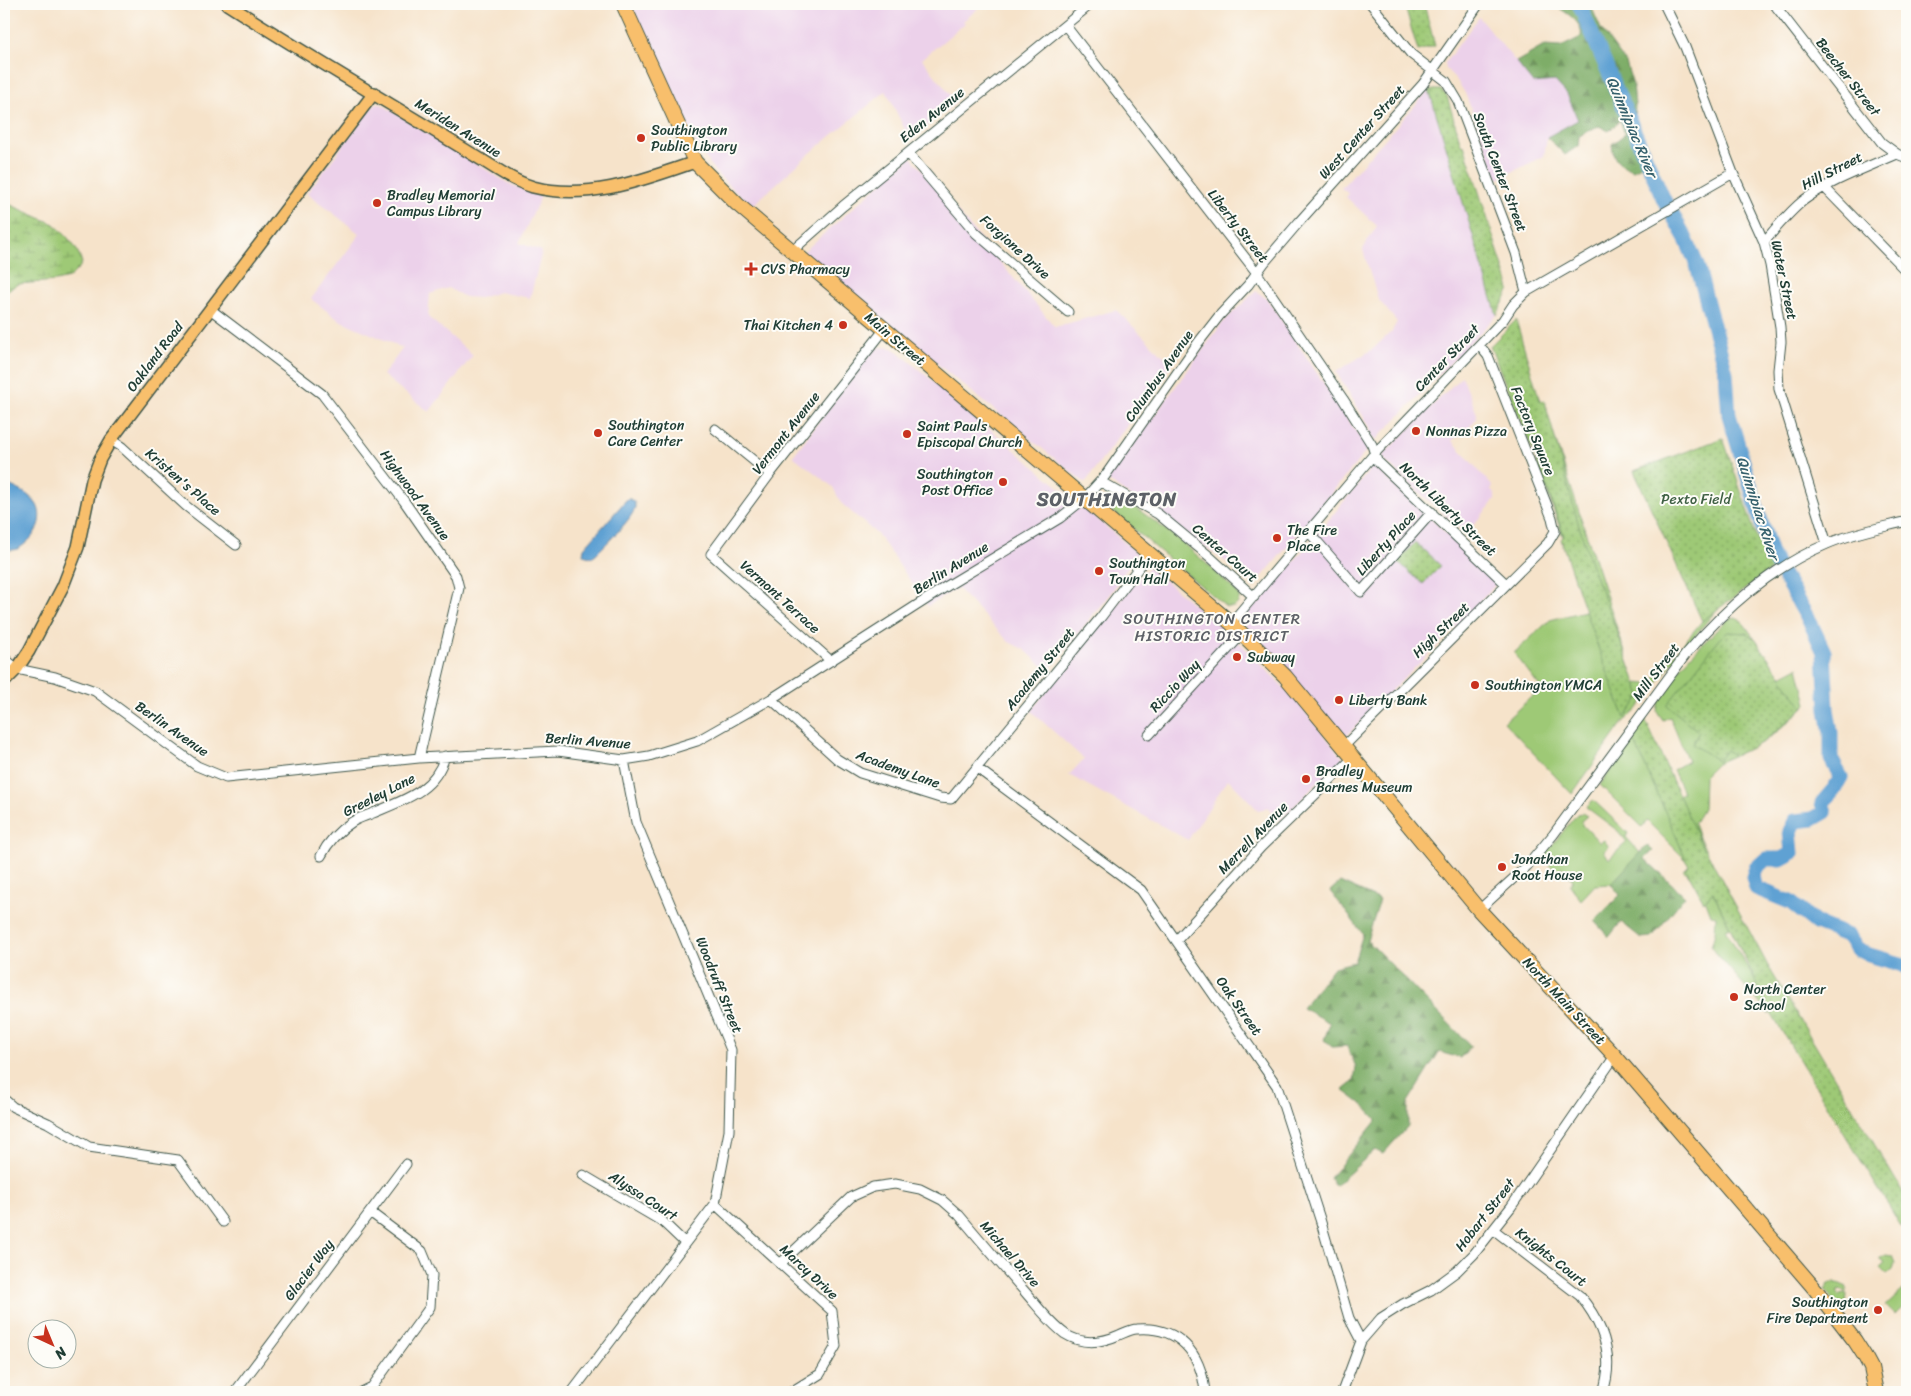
<svg xmlns="http://www.w3.org/2000/svg" width="1911" height="1396" font-family="Sriracha,sans-serif">
<style>
.built{fill:#ecd1ea}
.grass{fill:#9ec976;stroke:#5e8355}
.forest{fill:url(#forest-firs);stroke:#4e754e}
.wetland{fill:url(#wetland-marsh);stroke:#5e8355}
.park{fill:url(#park-dots);stroke:#5e8355}
.water{fill:#5fa1d3;stroke:#3f6f84}
.lines{fill:none;stroke-linecap:round;stroke-linejoin:round}
.river{stroke:#5fa1d3;stroke-width:15}
.minor-casing{stroke:#3f564a;stroke-width:11}
.major-casing{stroke:#3f564a;stroke-width:14}
.highway-casing{stroke:#3f564a;stroke-width:16}
.minor{stroke:#fff;stroke-width:9}
.major{stroke:#f8bf6c;stroke-width:11}
.highway{stroke:#f8bf6c;stroke-width:14}
.poi-dot{fill:#c8321e;stroke:#fdfcf7;stroke-width:2}
.labels{text-anchor:middle;dominant-baseline:central;stroke-width:4;stroke-linejoin:round;paint-order:stroke}
.street-label{font-size:14px;fill:#1f3d34;stroke:#fdfcf7}
.poi-label{font-size:14px;fill:#1f3d34;stroke:#fdfcf7;text-anchor:start}
.park-label{font-size:14px;fill:#3f6044;stroke:#fdfcf7}
.water-label{font-size:15px;font-style:italic;fill:#35606c;stroke:#fdfcf7}
.neighbourhood-label{font-size:15px;letter-spacing:1px;fill:#5d6167;stroke:#fdfcf7}
.district-label{font-size:19px;font-weight:bold;letter-spacing:1px;fill:#5d6167;stroke:#fdfcf7}
</style>
<defs>
<pattern id="forest-firs" width="22" height="20" patternUnits="userSpaceOnUse" patternTransform="scale(1.25)"><rect width="22" height="20" fill="#7ead67"/><path d="M5 1l3.5 6h-7zM16 11l3.5 6h-7z" fill="#678e56"/></pattern>
<pattern id="wetland-marsh" width="20" height="14" patternUnits="userSpaceOnUse" patternTransform="scale(1.25)"><rect width="20" height="14" fill="#9ec976"/><path d="M1 5h8M5 5V1M11 12h8M15 12V8" fill="none" stroke="#80a462"/></pattern>
<pattern id="park-dots" width="8" height="8" patternUnits="userSpaceOnUse" patternTransform="scale(1.25)"><rect width="8" height="8" fill="#9ec976"/><path d="M2 2h.1M6 6h.1" fill="none" stroke="#80a462" stroke-width="1.8" stroke-linecap="round"/></pattern>
</defs>
<rect width="100%" height="100%" fill="#fdfcf7"/>
<filter id="ink" filterUnits="userSpaceOnUse"><feTurbulence type="fractalNoise" baseFrequency=".02" numOctaves="2"/><feDisplacementMap in="SourceGraphic" scale="10" xChannelSelector="R" yChannelSelector="G"/><feConvolveMatrix kernelMatrix="1 2 1 2 8 2 1 2 1" color-interpolation-filters="sRGB"/></filter>
<filter id="wash" filterUnits="userSpaceOnUse"><feTurbulence type="fractalNoise" baseFrequency=".0096" numOctaves="4" result="noise"/><feDisplacementMap in="SourceGraphic" scale="20" xChannelSelector="R" yChannelSelector="G"/><feGaussianBlur stdDeviation="1.12" result="paint"/><feColorMatrix in="noise" values="0 0 0 0 0 0 0 0 0 0 0 0 0 0 0 0 0 1.4 0 .05"/><feComposite in="paint" operator="in"/></filter>
<g filter="url(#wash)">
<rect width="100%" height="100%" fill="#f6e3ca"/>
<!-- built -->
<path class="built" d="M631,4H984L963,21L965,23L922,59L956,102L910,140L886,91L808,155L752,206L716,173L692,138Z
M1479,17L1533,83L1555,81L1567,94L1578,120L1547,137L1544,156L1498,179L1465,93L1456,79L1446,69L1445,63Z
M1429,90L1497,315L1376,440L1371,436L1370,427L1336,372L1373,349L1392,331L1397,322L1378,299L1363,250L1365,245L1377,226L1346,197L1349,194L1341,188Z
M381,104L509,184L541,196L519,243L542,251L530,298L499,292L480,298L465,297L448,288L430,294L428,317L473,355L429,412L383,375L403,348L339,320L311,299L360,234L307,193L374,105Z
M911,157L1055,327L1116,310L1172,364L1085,483L801,254Z
M1256,291L1267,299L1368,449L1257,583L1107,480L1224,321Z
M881,347L892,348L902,355L1137,553L1113,590L1048,671L1025,650L1009,642L957,588L928,606L879,536L841,503L833,487L793,456L872,351Z
M1462,376L1477,414L1476,419L1464,433L1452,440L1493,487L1491,490L1495,493V499L1490,506L1466,533L1414,488L1381,457Z
M1372,465L1423,510L1496,584L1458,625L1344,738L1246,627L1244,621L1249,609L1260,602L1366,475Z
M1149,567L1243,646L1292,696L1343,758L1280,820L1267,807L1259,811L1228,779L1188,840L1069,775L1084,759L1031,711L1086,641Z"/>
<!-- grass -->
<path class="grass" d="M1545,402L1548,417L1635,683L1650,684L1702,621L1720,606L1672,663L1636,711L1624,721L1572,794L1504,722L1541,688L1514,653L1550,620L1589,610L1536,461L1542,458L1534,403Z
M1109,494C1121,498 1132,506 1143,513C1177,537 1209,564 1238,594C1241,599 1238,604 1234,607H1226L1104,504L1103,500Z
M1735,618L1742,621L1781,676L1798,667L1807,704L1782,728L1763,742L1717,763L1704,776L1703,809L1694,824L1698,835L1718,873L1673,800L1683,792L1673,770L1688,761L1670,717L1663,720L1657,711C1659,682 1706,641 1727,620Z
M1633,739L1639,743L1730,927L1725,929L1773,1011L1769,1014L1711,947L1715,933L1716,916L1711,915L1701,888L1684,870L1690,864L1647,821L1642,827L1600,785Z
M1593,800L1628,833L1626,837L1640,853L1611,884L1595,885L1581,900L1570,885L1573,880L1562,867L1558,872C1552,867 1543,863 1545,854L1577,814L1582,813L1587,816L1581,821L1583,825L1600,843L1604,840L1609,847L1604,851L1609,859L1627,842L1618,831L1586,807Z
M1886,1255L1892,1256L1895,1263L1893,1269L1887,1274L1881,1268L1885,1263L1879,1259Z
M1832,1283H1838L1847,1287L1846,1292L1840,1289L1837,1292L1840,1296L1843,1293L1847,1294L1846,1305L1838,1306L1825,1290L1829,1284Z
M1903,1290L1907,1295V1303L1895,1315L1886,1306Z"/>
<!-- forest -->
<path class="forest" d="M1553,4H1590L1601,29L1626,63L1633,85L1635,105L1634,122L1670,199L1660,206L1643,165L1633,170C1617,163 1614,162 1612,144L1625,134L1620,120L1609,131L1599,126L1579,136L1578,146L1565,155L1547,137L1578,120L1567,94L1555,81L1533,83L1516,62L1544,46L1561,47L1581,37C1584,21 1564,12 1553,4Z
M1647,845L1653,851L1645,859L1685,896L1652,937L1641,938L1621,922L1609,937L1594,921L1620,895L1611,884Z
M1340,882L1380,900L1367,940L1471,1046L1460,1058L1439,1052L1408,1102V1126L1383,1154L1375,1150L1335,1186L1330,1178L1377,1120L1363,1105L1343,1090L1354,1081L1356,1067L1347,1046L1332,1047L1324,1040L1330,1023L1302,1008L1334,967L1354,962L1363,934L1330,891Z"/>
<!-- wetland -->
<path class="wetland" d="M4,202L54,224C66,235 78,247 82,263L79,268L69,278L56,281L18,284L4,292Z"/>
<!-- park -->
<path class="park" d="M1404,4H1424L1435,46L1418,51Z
M1429,90H1441L1447,96L1461,144L1464,145L1510,289L1497,315Z
M1516,320L1540,401L1544,400L1549,417L1579,526L1598,584H1599L1641,696L1625,718C1602,659 1580,600 1561,539L1564,536L1537,461L1490,346Z
M1723,438L1756,536L1772,569L1702,621L1634,471Z
M1415,542L1441,566L1423,584L1398,562Z
M1728,632L1746,633L1755,639L1803,708L1763,742L1734,756L1726,750L1718,761L1692,744L1699,732L1667,705L1720,638Z
M1645,719L1703,849L1705,848L1768,966L1907,1199V1236L1772,1015L1713,892L1704,902L1686,869L1689,866L1632,736Z"/>
<!-- water -->
<path class="water" d="M4,483C15,488 30,493 37,505C45,520 34,540 19,548C15,551 9,550 4,549Z
M627,499H630C633,501 635,502 635,505C637,515 605,545 597,553L592,557L586,556L583,554L584,548Z"/>
<g class="lines">
<!-- river -->
<path class="river" d="M1579,4L1664,200L1685,237L1697,265L1726,373L1729,415L1771,554L1811,624L1824,652L1827,709L1831,733V759L1841,777L1834,789L1822,803L1825,812L1813,819L1795,821L1790,831L1792,853L1781,859H1766L1756,868L1753,877L1756,888L1790,902L1816,923L1848,936L1857,949L1869,955L1904,965L1907,968"/>
</g>
</g>
<g filter="url(#ink)">
<g class="lines">
<defs>
<path id="minor" d="M1371,4L1411,54L1446,81L1458,101L1516,253L1526,292
M1664,4L1685,47L1733,173L1764,242L1770,265L1780,327L1781,342L1778,370L1779,389L1827,544
M1774,4L1882,143L1897,154L1907,158
M1065,25L1257,273L1343,399L1372,445L1377,461L1506,584
M908,153L976,233L1068,312
M1824,187L1907,272
M1764,242C1776,228 1789,212 1804,200C1831,180 1866,168 1897,154
M792,251L843,206L1091,4
M210,309L322,394L404,501L456,576L459,588L419,758
M715,429L770,474
M111,440L122,447L186,506L236,545
M1101,482L1158,514L1209,556L1254,597
M1309,532L1361,592L1432,512
M1231,623L1375,453L1503,320L1513,305L1526,292L1733,173
M4,658L17,669L55,677L95,691L197,766L226,778L419,758L558,751L624,760L649,756L697,741L771,699L947,586L1060,518L1085,498L1105,476L1198,343L1219,316L1248,285L1264,263L1299,222L1423,84L1479,4
M831,661L711,554L770,474L884,330
M771,699L837,759L860,773L940,798L951,799L1101,617L1149,554
M1149,735L1242,634
M1343,747L1548,543L1555,531L1552,518L1488,356L1479,345
M977,768L1141,890L1277,1086L1320,1219L1349,1318L1361,1341
M321,856C328,842 338,831 352,822C358,818 366,816 373,813C404,800 435,791 445,756
M1479,910L1527,866L1553,835L1686,654C1726,608 1770,568 1827,544C1852,533 1880,528 1907,521
M1177,940L1261,847L1353,758
M4,1099L13,1107L48,1123L89,1147L178,1160L223,1222
M583,1175L663,1222L685,1243
M715,1204L832,1311L836,1346L820,1374L791,1392
M1494,1230L1580,1296C1603,1324 1615,1356 1603,1392
M780,1264L851,1197L873,1187L895,1184L920,1189L942,1200L959,1215C981,1241 1003,1267 1026,1293C1038,1307 1050,1323 1065,1334C1082,1345 1101,1343 1119,1335C1124,1333 1131,1329 1137,1329C1179,1326 1201,1353 1205,1392
M235,1392L406,1164
M362,1392L372,1387L430,1307L432,1275L422,1251L370,1212
M572,1392L715,1204L729,1131L731,1050L636,822L624,760
M1342,1392L1361,1341L1381,1318L1403,1304L1431,1290L1457,1271L1474,1254L1511,1207L1615,1056"/>
<path id="major" d="M227,4C316,61 408,114 498,170C509,177 520,183 533,187C588,201 643,180 695,162
M4,682L17,669L29,651L63,586L78,547L92,480L100,459L111,440L374,93"/>
<path id="highway" d="M623,4L695,162L737,204L1231,623L1285,676L1479,910L1615,1056L1815,1289L1855,1341L1864,1355L1871,1368L1876,1392"/>
</defs>
<!-- minor casing -->
<use href="#minor" class="minor-casing"/>
<!-- major casing -->
<use href="#major" class="major-casing"/>
<!-- highway casing -->
<use href="#highway" class="highway-casing"/>
<!-- minor -->
<use href="#minor" class="minor"/>
<!-- major -->
<use href="#major" class="major"/>
<!-- highway -->
<use href="#highway" class="highway"/>
</g>
</g>
<!-- markers -->
<g class="poi-dot">
<circle cx="641" cy="138" r="5"/>
<circle cx="377" cy="203" r="5"/>
<path d="M748.5 261.5h5v5h5v5h-5v5h-5v-5h-5v-5h5z"/>
<circle cx="843" cy="325" r="5"/>
<circle cx="1416" cy="431" r="5"/>
<circle cx="598" cy="433" r="5"/>
<circle cx="907" cy="434" r="5"/>
<circle cx="1003" cy="482" r="5"/>
<circle cx="1277" cy="538" r="5"/>
<circle cx="1099" cy="571" r="5"/>
<circle cx="1237" cy="657" r="5"/>
<circle cx="1475" cy="685" r="5"/>
<circle cx="1339" cy="700" r="5"/>
<circle cx="1306" cy="779" r="5"/>
<circle cx="1502" cy="867" r="5"/>
<circle cx="1734" cy="997" r="5"/>
<circle cx="1878" cy="1310" r="5"/>
</g>
<g class="labels">
<!-- street labels -->
<g class="street-label">
<text transform="translate(1848 77) rotate(52)">Beecher Street</text>
<text transform="translate(932 115) rotate(-39)">Eden Avenue</text>
<text transform="translate(458 128) rotate(32)">Meriden Avenue</text>
<text transform="translate(1362 132) rotate(-48)">West Center Street</text>
<text transform="translate(1832 171) rotate(-27)">Hill Street</text>
<text transform="translate(1500 172) rotate(69)">South Center Street</text>
<text transform="translate(1238 226) rotate(52)">Liberty Street</text>
<text transform="translate(1015 247) rotate(42)">Forgione Drive</text>
<text transform="translate(1784 280) rotate(78)">Water Street</text>
<text transform="translate(895 339) rotate(40)">Main Street</text>
<text transform="translate(155 357) rotate(-53)">Oakland Road</text>
<text transform="translate(1447 358) rotate(-46)">Center Street</text>
<text transform="translate(1159 376) rotate(-55)">Columbus Avenue</text>
<text transform="translate(1533 431) rotate(68)">Factory Square</text>
<text transform="translate(786 433) rotate(-52)">Vermont Avenue</text>
<text transform="translate(183 482) rotate(41)">Kristen's Place</text>
<text transform="translate(415 495) rotate(54)">Highwood Avenue</text>
<text transform="translate(1448 509) rotate(44)">North Liberty Street</text>
<text transform="translate(1386 543) rotate(-48)">Liberty Place</text>
<text transform="translate(1225 553) rotate(41)">Center Court</text>
<text transform="translate(951 568) rotate(-32)">Berlin Avenue</text>
<text transform="translate(780 597) rotate(42)">Vermont Terrace</text>
<text transform="translate(1441 630) rotate(-44)">High Street</text>
<text transform="translate(1040 669) rotate(-51)">Academy Street</text>
<text transform="translate(1656 672) rotate(-53)">Mill Street</text>
<text transform="translate(1175 686) rotate(-47)">Riccio Way</text>
<text transform="translate(172 729) rotate(35)">Berlin Avenue</text>
<text transform="translate(588 741) rotate(4)">Berlin Avenue</text>
<text transform="translate(898 769) rotate(20)">Academy Lane</text>
<text transform="translate(379 795) rotate(-27)">Greeley Lane</text>
<text transform="translate(1253 838) rotate(-46)">Merrell Avenue</text>
<text transform="translate(719 985) rotate(68)">Woodruff Street</text>
<text transform="translate(1564 1001) rotate(47)">North Main Street</text>
<text transform="translate(1239 1006) rotate(55)">Oak Street</text>
<text transform="translate(643 1196) rotate(33)">Alyssa Court</text>
<text transform="translate(1485 1215) rotate(-52)">Hobart Street</text>
<text transform="translate(1010 1254) rotate(49)">Michael Drive</text>
<text transform="translate(1551 1257) rotate(38)">Knights Court</text>
<text transform="translate(309 1270) rotate(-53)">Glacier Way</text>
<text transform="translate(809 1272) rotate(43)">Marcy Drive</text>
</g>
<!-- poi labels -->
<g class="poi-label">
<text x="651" y="130">Southington<tspan x="651" dy="16">Public Library</tspan></text>
<text x="387" y="195">Bradley Memorial<tspan x="387" dy="16">Campus Library</tspan></text>
<text x="761" y="269">CVS Pharmacy</text>
<text x="833" y="325" text-anchor="end">Thai Kitchen 4</text>
<text x="608" y="425">Southington<tspan x="608" dy="16">Care Center</tspan></text>
<text x="917" y="426">Saint Pauls<tspan x="917" dy="16">Episcopal Church</tspan></text>
<text x="1426" y="431">Nonnas Pizza</text>
<text x="993" y="474" text-anchor="end">Southington<tspan x="993" dy="16">Post Office</tspan></text>
<text x="1287" y="530">The Fire<tspan x="1287" dy="16">Place</tspan></text>
<text x="1109" y="563">Southington<tspan x="1109" dy="16">Town Hall</tspan></text>
<text x="1247" y="657">Subway</text>
<text x="1485" y="685">Southington YMCA</text>
<text x="1349" y="700">Liberty Bank</text>
<text x="1316" y="771">Bradley<tspan x="1316" dy="16">Barnes Museum</tspan></text>
<text x="1512" y="859">Jonathan<tspan x="1512" dy="16">Root House</tspan></text>
<text x="1744" y="989">North Center<tspan x="1744" dy="16">School</tspan></text>
<text x="1868" y="1302" text-anchor="end">Southington<tspan x="1868" dy="16">Fire Department</tspan></text>
</g>
<!-- park labels -->
<g class="park-label">
<text x="1696" y="499">Pexto Field</text>
</g>
<!-- water labels -->
<g class="water-label">
<text transform="translate(1632 127) rotate(67)">Quinnipiac River</text>
<text transform="translate(1758 508) rotate(72)">Quinnipiac River</text>
</g>
<!-- neighbourhood labels -->
<g class="neighbourhood-label">
<text x="1212" y="619">SOUTHINGTON CENTER<tspan x="1212" dy="17">HISTORIC DISTRICT</tspan></text>
</g>
<!-- district labels -->
<g class="district-label">
<text x="1107" y="499">SOUTHINGTON</text>
</g>
</g>
<!-- margin -->
<rect width="1911" height="1396" fill="none" stroke="#fdfcf7" stroke-width="20"/>
<!-- north arrow -->
<g transform="translate(52 1344) rotate(136)"><circle r="24" fill="#fdfcf7" stroke="#a4b0a9"/>
<path d="M0-4L9 19L0 12L-9 19Z" fill="#c8321e"/>
<text y="-8" font-size="14" font-weight="bold" text-anchor="middle" fill="#1f3d34">N</text>
</g>
</svg>
